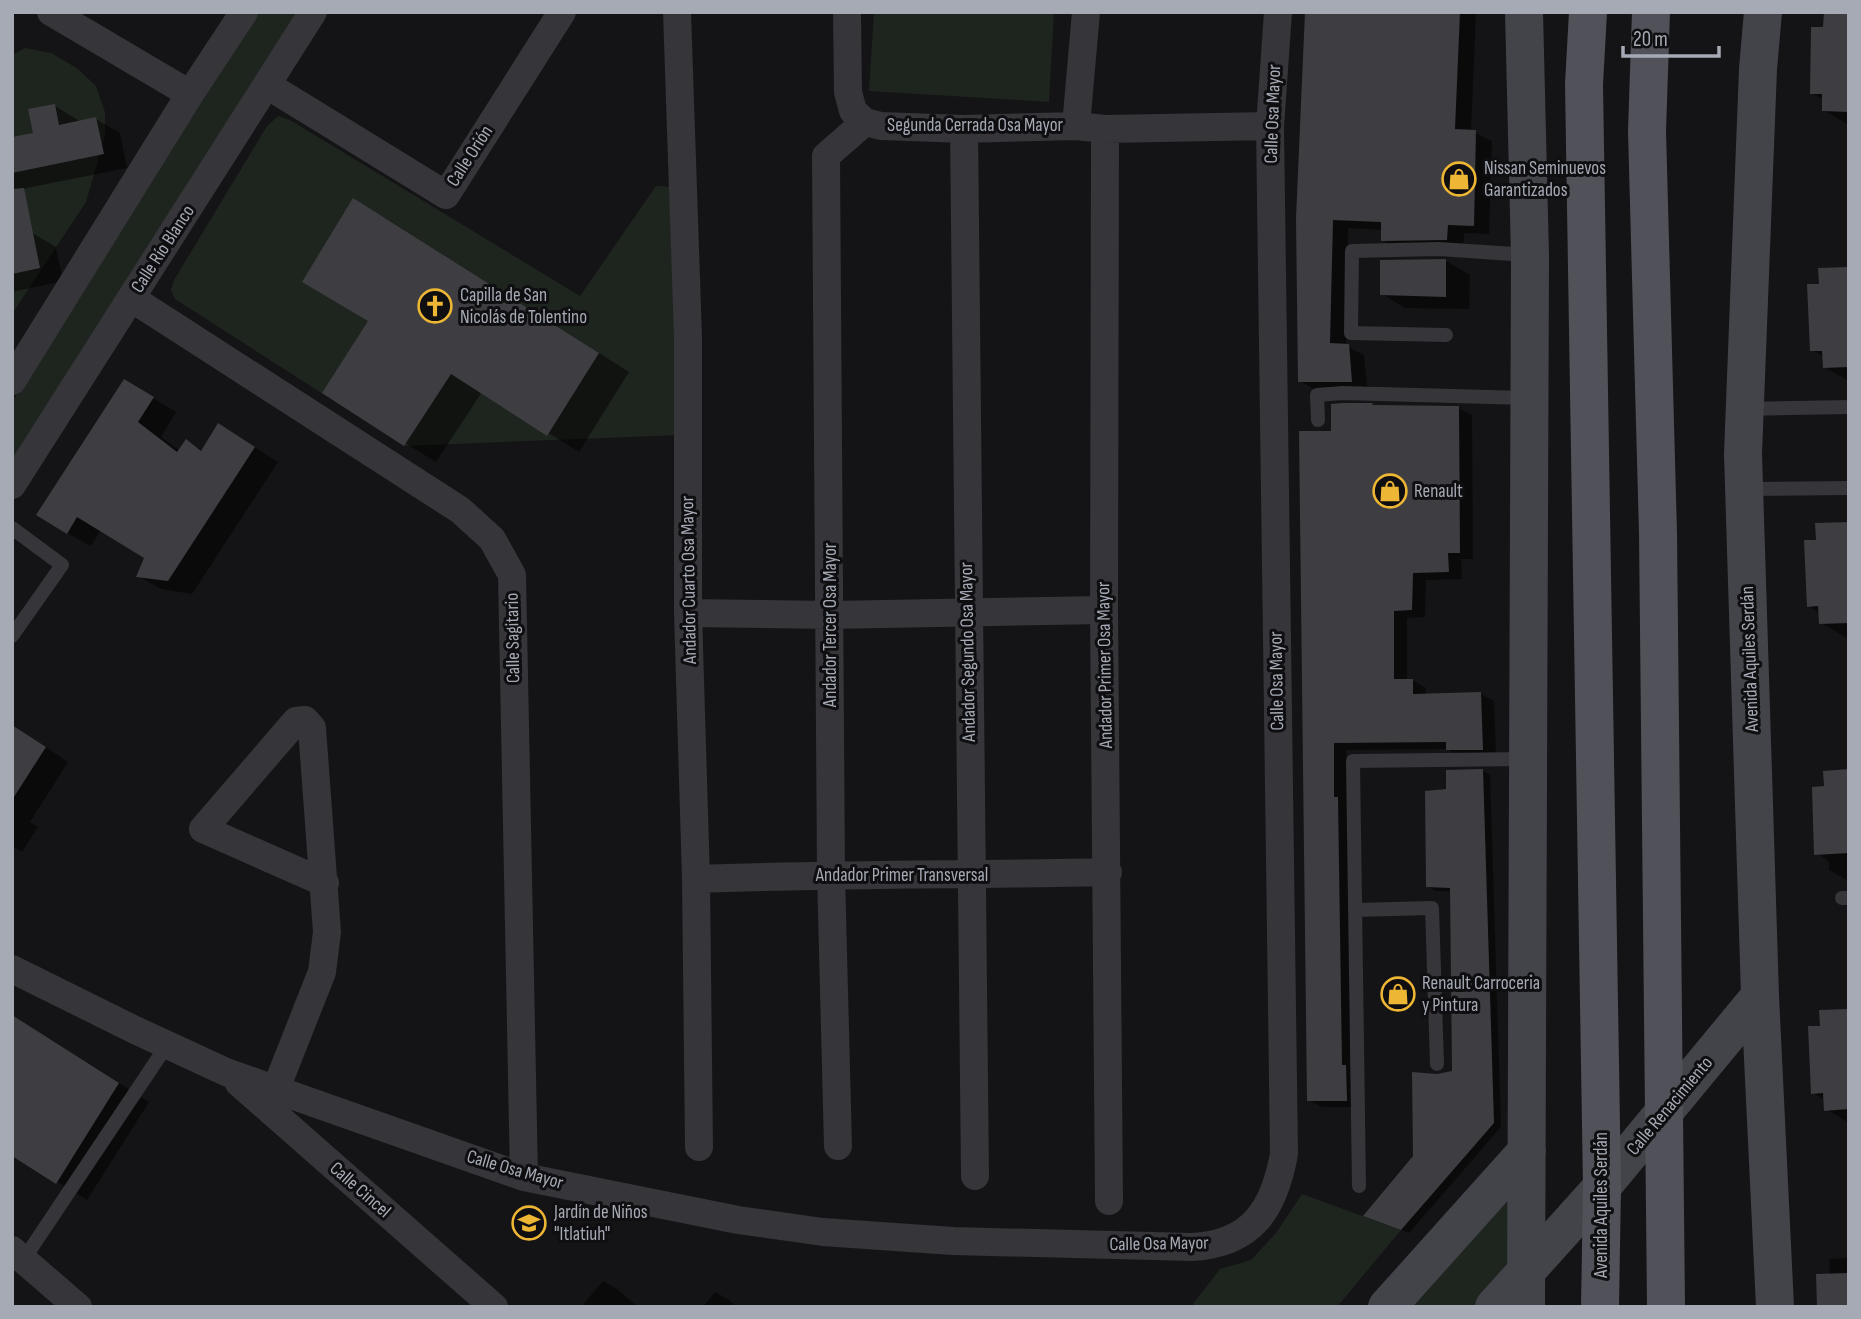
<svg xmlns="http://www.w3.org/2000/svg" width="1861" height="1319" font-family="'Sofia Sans Condensed',sans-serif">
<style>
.green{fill:#1e251f}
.shadow{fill:#0007}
.building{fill:#3e3e42}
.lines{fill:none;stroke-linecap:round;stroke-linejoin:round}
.lane{stroke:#35353a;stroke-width:14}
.street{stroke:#35353a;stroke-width:28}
.secondary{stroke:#43444a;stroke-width:38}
.primary{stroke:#515259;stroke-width:38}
.labels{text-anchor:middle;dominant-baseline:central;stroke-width:6;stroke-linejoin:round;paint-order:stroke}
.street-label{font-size:19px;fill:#a5aab5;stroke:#0f0e10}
.poi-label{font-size:19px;fill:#a5aab5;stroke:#0f0e10;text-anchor:start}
</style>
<rect width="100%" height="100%" fill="#141315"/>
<!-- green -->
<path class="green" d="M257,12H299L12,464V402Z
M874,12H1054L1049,102L869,91Z
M25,48L51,53L77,68L96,86L105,112V136L86,202L12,314V55Z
M278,116L290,120L580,296L656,186L677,187L680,435L404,446L175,299L171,290L174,280L267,126Z
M1302,1194L1401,1230L1337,1307H1196L1193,1304L1220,1269L1251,1260L1276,1233Z
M1509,1198L1510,1266L1473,1307H1411Z"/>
<!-- shadow -->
<path class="shadow" d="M1306,12H1476L1471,131L1492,141L1489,234L1464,233L1463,248L1398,249L1382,240L1383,230L1348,228L1346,346L1364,355L1367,386L1376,387L1316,390L1300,381Z
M1849,13V125L1823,110L1824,100L1812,93L1825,29Z
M55,106L78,120L79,122L96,119L120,133L127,168L12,191V138L35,134Z
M385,218L629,372L579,452L482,392L436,462L324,393L370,320Z
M12,221L56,247L63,281L12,292Z
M1446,261L1470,275L1469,309L1405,308L1382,294V262Z
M1849,268V381L1824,367V357L1812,350L1821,285Z
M124,381L176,412L161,437L180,451L186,442L203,451L242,439L278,462L192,594L161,589L138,576L146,558L101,530L91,546L67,533Z
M1458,408L1472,415L1473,559H1461L1462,579L1426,580L1425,617L1407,618V681L1412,680L1426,688V695L1481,694L1494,701L1496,757H1461L1447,749L1346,750L1360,1107H1322L1309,1100L1333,433Z
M1849,523V639L1821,623L1820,613L1808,606L1817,541Z
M12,736L40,743L68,762L30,822L38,827L22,852L14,847L12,849Z
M1483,771L1490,775L1501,1127L1409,1233L1366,1216L1415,1156L1437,1075L1454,1072L1452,891H1435L1427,886L1447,790Z
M1849,771V881L1829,870V861L1816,853L1825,788Z
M1849,1010V1123L1826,1109L1825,1100L1813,1093L1822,1028Z
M12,1015L149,1102L87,1200L12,1154Z
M1849,1258V1307L1830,1275L1829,1259Z
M603,1281L617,1289L638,1307H581Z
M715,1292L729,1300L737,1307H703Z"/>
<!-- building -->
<path class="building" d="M1305,12H1460L1455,129L1476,130L1474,226L1448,225L1447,240L1381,241V222L1333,220L1330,343L1349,344L1352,382H1298L1296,218Z
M1824,12H1849V112L1822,111V94H1810L1811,27H1823Z
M55,104L59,125L96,117L104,154L12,173V137L33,133L28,109Z
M24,188L40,268L12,274V189Z
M353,198L599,353L547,436L451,374L404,446L322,393L368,321L302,282Z
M1446,259V297L1380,295V260Z
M1849,267V367L1823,368L1822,351H1810L1807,284H1819L1818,268Z
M124,379L154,397L138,422L177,452L186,439L201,451L218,423L255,447L168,581L136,577L144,558L77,517L67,534L36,515Z
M1343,403H1373L1372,405L1459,406L1460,553H1448L1449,572L1413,573L1412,610L1394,611V679H1413V694L1481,692L1483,750H1446V742L1334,743V797H1338L1342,1065H1346L1347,1101H1307L1299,431H1331V404Z
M1849,522V623L1819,624L1818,606L1807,607L1804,540H1816L1815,523Z
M12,725L46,747L12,800Z
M1483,769L1494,1123L1401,1230L1363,1216L1413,1156L1412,1072L1437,1074L1452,1071L1450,888L1426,887L1425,791L1446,789V770Z
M1849,769V853L1814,855L1812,787L1824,786L1823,771Z
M1849,1009V1109L1824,1111L1823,1093L1811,1094L1808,1026H1820L1819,1010Z
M12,1015L119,1083L56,1184L12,1156Z
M1849,1273V1307H1817L1816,1274Z"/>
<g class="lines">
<!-- lane -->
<path class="lane" d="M1446,335L1351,333L1352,251L1439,249L1528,255
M1745,409L1849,407
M1318,420L1317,395L1343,393L1527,398
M1745,489L1849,488
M12,528L62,565L12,636
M1842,898H1849
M1355,910L1432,908L1437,1064
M1359,1186L1353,761L1527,759
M24,1259L167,1045"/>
<!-- street -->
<path class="street" d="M51,12L190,94
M677,12L688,337V613L696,879L699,1147
M847,12L848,92L853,111L865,122L881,126L964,129L1076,126L1105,129L1270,126
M267,85L446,195L562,12
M1076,126L1086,12
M964,129L975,1176
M1105,129L1104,610L1109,1201
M131,298L460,510L492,539L512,575L524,1177
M12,381L190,94L244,12
M12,485L313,12
M688,613L830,615L1104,610
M696,879C834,874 971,875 1108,872
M12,969L135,1030L226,1072L524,1177L738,1220L823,1232L953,1241L1192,1247C1252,1244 1274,1209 1284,1154L1270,126L1278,12
M239,1083L494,1307
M275,1091L322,972L327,932L312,728L305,720L296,721L203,829L325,883
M838,1146L831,874L826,156L865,122
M12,1250L78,1307"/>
<!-- secondary -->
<path class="secondary" d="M1524,12L1530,256L1526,1307
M1763,12L1758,69L1743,454L1760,996L1775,1307
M1387,1307L1527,1151
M1494,1307L1602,1187L1760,996"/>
<!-- primary -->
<path class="primary" d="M1588,12L1584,84L1602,1187L1600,1307
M1651,12L1647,131L1658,533L1666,1307"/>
</g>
<!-- icons -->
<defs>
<symbol id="shop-ring" viewBox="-11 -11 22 22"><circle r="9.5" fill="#0f0e10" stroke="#edb634" stroke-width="1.5"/><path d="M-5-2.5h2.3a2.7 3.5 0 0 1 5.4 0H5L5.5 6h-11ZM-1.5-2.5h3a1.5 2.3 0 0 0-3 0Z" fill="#edb634"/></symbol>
<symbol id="church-ring" viewBox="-11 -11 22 22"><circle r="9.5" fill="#0f0e10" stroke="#edb634" stroke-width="1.5"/><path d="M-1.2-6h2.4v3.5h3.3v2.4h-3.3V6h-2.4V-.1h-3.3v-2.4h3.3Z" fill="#edb634"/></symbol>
<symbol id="school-ring" viewBox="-11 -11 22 22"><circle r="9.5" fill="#0f0e10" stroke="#edb634" stroke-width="1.5"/><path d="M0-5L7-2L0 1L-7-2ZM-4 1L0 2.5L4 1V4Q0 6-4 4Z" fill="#edb634"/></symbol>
</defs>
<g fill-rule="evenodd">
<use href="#shop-ring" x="1440" y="160" width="38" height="38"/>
<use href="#church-ring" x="416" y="287" width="38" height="38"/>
<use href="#shop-ring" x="1371" y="472" width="38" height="38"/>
<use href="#shop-ring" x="1379" y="975" width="38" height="38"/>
<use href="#school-ring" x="510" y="1204" width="38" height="38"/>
</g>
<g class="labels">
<!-- street labels -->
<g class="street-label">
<text transform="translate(1273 114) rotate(-88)">Calle Osa Mayor</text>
<text x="975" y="125">Segunda Cerrada Osa Mayor</text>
<text transform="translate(470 156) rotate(-57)">Calle Orión</text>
<text transform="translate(163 249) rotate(-57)">Calle Río Blanco</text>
<text transform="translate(689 580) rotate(-91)">Andador Cuarto Osa Mayor</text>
<text transform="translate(830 625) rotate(-90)">Andador Tercer Osa Mayor</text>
<text transform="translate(513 638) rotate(-91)">Calle Sagitario</text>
<text transform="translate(968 652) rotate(-91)">Andador Segundo Osa Mayor</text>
<text transform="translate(1750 659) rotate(-92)">Avenida Aquiles Serdán</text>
<text transform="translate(1105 665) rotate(-91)">Andador Primer Osa Mayor</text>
<text transform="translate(1277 681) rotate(-91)">Calle Osa Mayor</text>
<text x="902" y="875">Andador Primer Transversal</text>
<text transform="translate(1670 1106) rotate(-50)">Calle Renacimiento</text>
<text transform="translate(515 1170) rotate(16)">Calle Osa Mayor</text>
<text transform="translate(360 1190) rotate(41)">Calle Cincel</text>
<text transform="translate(1601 1205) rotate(-90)">Avenida Aquiles Serdán</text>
<text transform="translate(1159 1244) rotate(-1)">Calle Osa Mayor</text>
</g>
<!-- poi labels -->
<g class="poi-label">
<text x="1484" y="168">Nissan Seminuevos<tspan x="1484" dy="22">Garantizados</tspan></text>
<text x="460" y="295">Capilla de San<tspan x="460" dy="22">Nicolás de Tolentino</tspan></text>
<text x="1414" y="491">Renault</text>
<text x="1422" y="983">Renault Carroceria<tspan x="1422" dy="22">y Pintura</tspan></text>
<text x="554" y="1212">Jardín de Niños<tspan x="554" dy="22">"Itlatiuh"</tspan></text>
</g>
</g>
<!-- border -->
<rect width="1861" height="1319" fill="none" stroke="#a5aab5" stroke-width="28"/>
<!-- scale -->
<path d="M1623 46v10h96v-10" fill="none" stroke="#a5aab5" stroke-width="3.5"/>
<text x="1633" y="46" font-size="21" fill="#a5aab5" stroke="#0f0e10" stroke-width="5" paint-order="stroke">20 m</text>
</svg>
